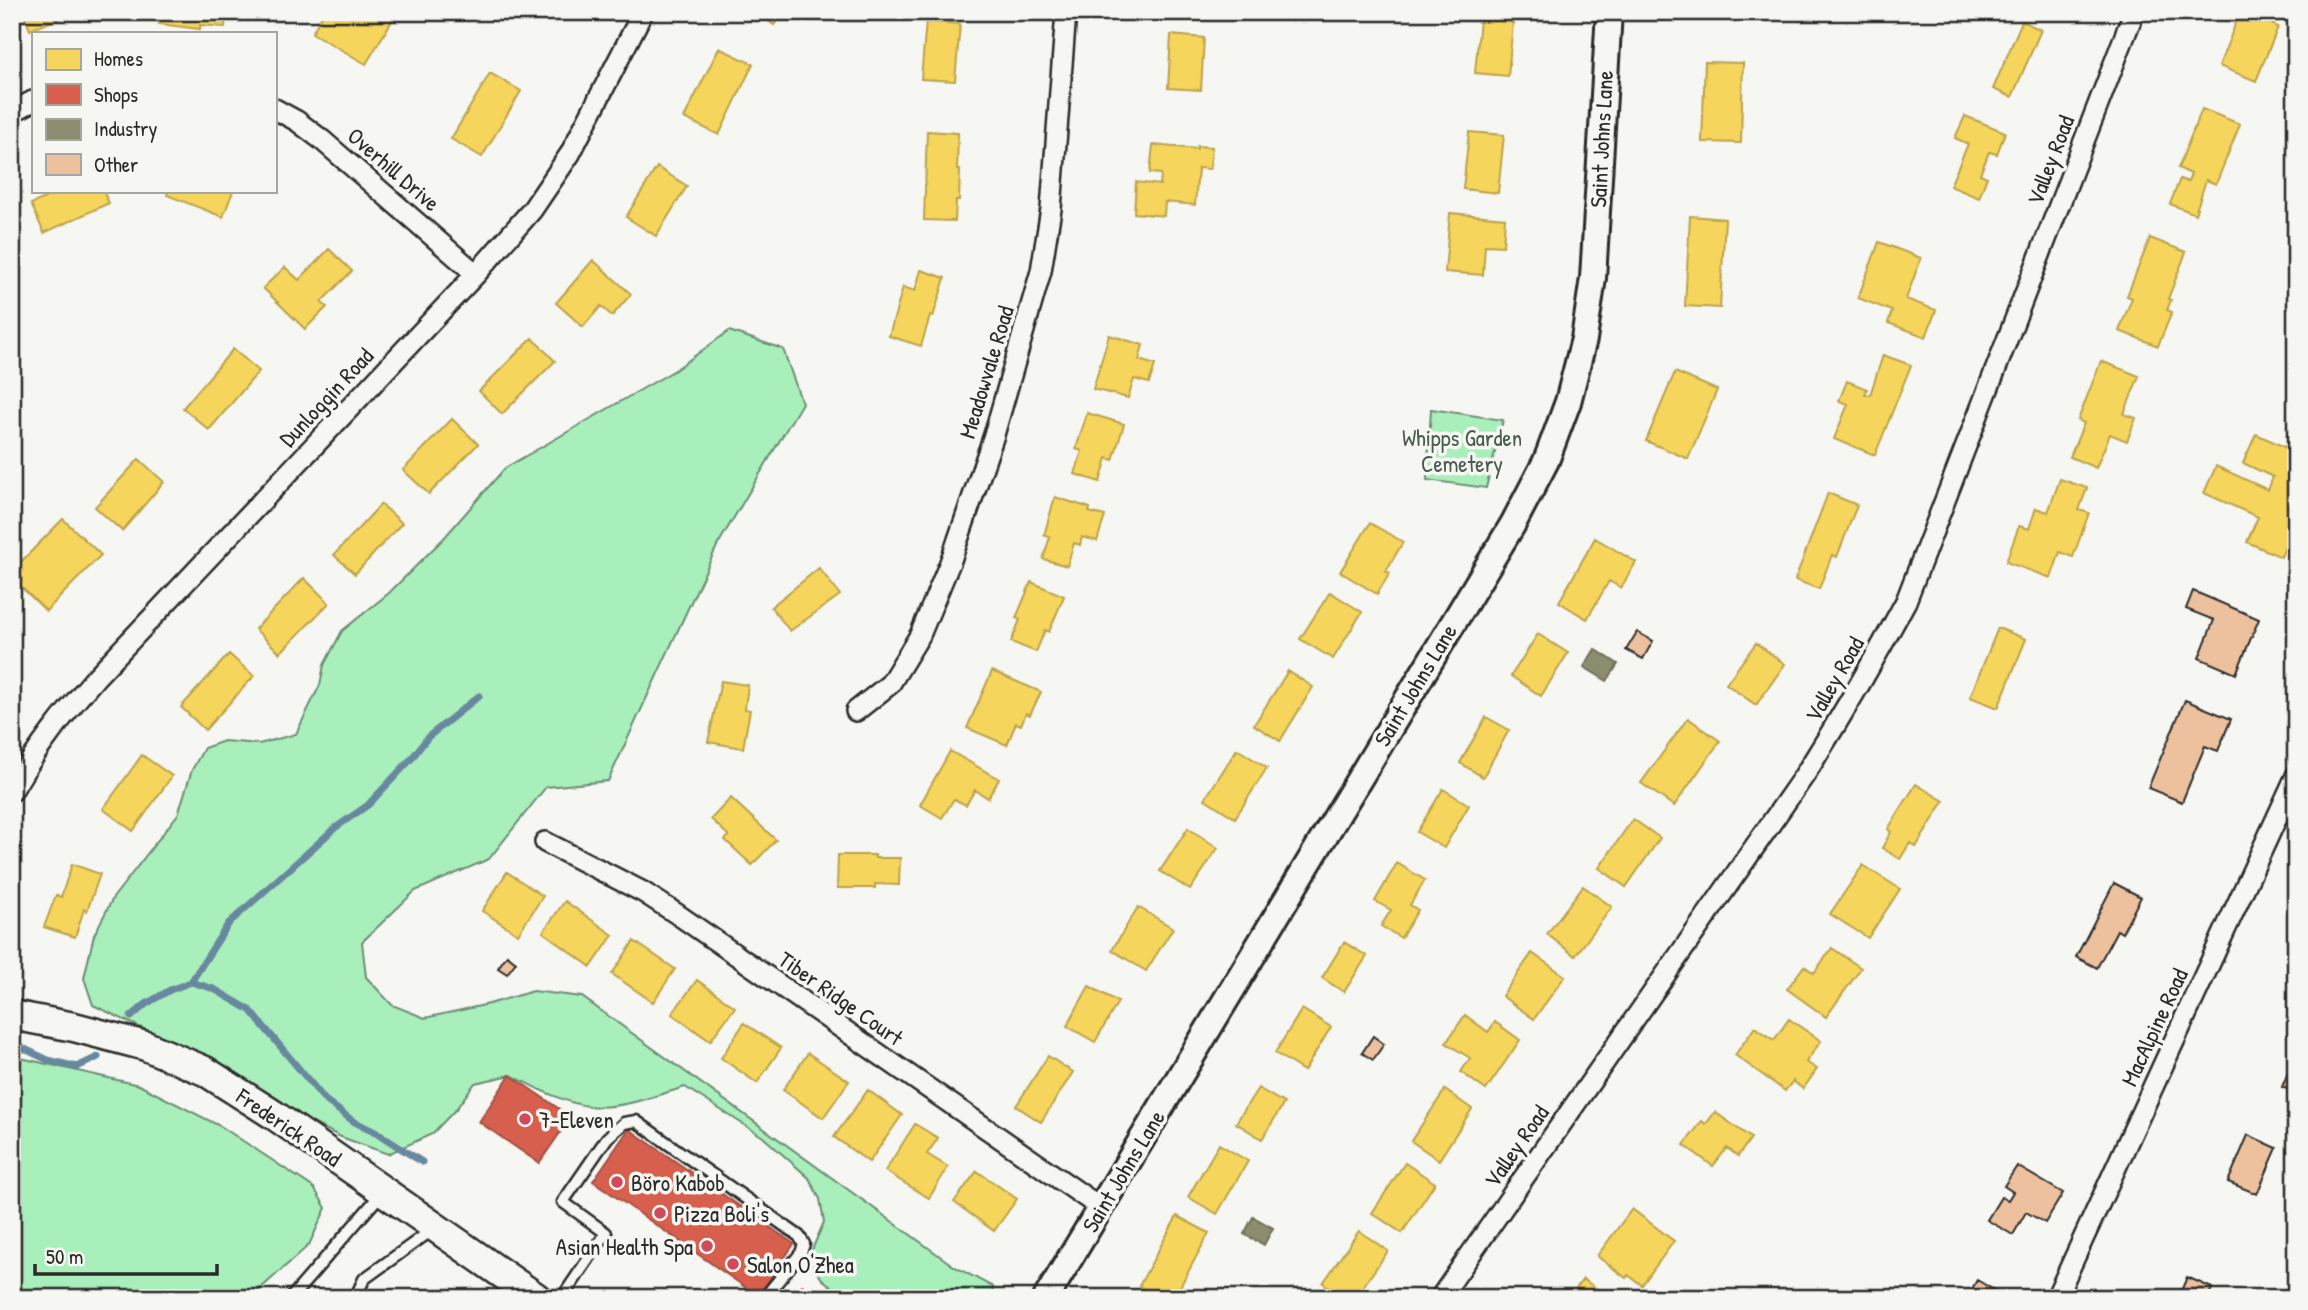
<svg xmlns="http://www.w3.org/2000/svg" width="2308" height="1310" font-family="'Patrick Hand',sans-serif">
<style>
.green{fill:#a9efbb;stroke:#6a8d73;stroke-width:2}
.homes{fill:#f6d55c;stroke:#b9a24d;stroke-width:2}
.shops{fill:#d6604d;stroke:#a35043;stroke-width:2}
.industry{fill:#8c8c6e;stroke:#6f6f5a;stroke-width:2}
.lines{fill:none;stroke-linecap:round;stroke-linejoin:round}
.stream{stroke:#6888a0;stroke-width:7}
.building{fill:#edc19d;stroke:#2b2b2b;stroke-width:2}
.service-casing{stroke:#2b2b2b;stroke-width:15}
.minor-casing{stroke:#2b2b2b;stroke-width:24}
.tertiary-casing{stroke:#2b2b2b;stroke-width:30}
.secondary-casing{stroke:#2b2b2b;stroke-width:33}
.service{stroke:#f6f6f2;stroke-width:10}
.minor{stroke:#f6f6f2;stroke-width:19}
.tertiary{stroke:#f6f6f2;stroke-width:24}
.secondary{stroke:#f6f6f2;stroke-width:28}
.poi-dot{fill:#d1495b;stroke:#f6f6f2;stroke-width:2.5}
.labels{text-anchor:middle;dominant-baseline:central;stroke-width:7;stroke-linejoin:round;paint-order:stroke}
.street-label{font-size:23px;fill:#2b2b2b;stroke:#f6f6f2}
.park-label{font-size:23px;fill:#4a5c4f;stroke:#f6f6f2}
.poi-label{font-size:23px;fill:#2b2b2b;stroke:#f6f6f2;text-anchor:start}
</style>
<rect width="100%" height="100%" fill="#f6f6f2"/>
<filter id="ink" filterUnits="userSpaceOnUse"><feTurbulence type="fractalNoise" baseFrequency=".0143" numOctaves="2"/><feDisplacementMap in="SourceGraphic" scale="14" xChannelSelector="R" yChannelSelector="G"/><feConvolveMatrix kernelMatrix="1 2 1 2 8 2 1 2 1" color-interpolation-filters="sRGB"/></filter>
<g filter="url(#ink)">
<!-- green -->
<path class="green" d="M729,331L783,349L802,403L717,546L608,781L546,787L489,859L415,891L362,942L366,977L392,1005L425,1018L489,1004L533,991L582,997L955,1267L993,1287L992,1298H846L822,1279L808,1259L824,1222L820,1199L809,1178L763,1137L685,1087C654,1096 620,1110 588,1106C564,1103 532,1086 511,1075L475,1083L456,1109L432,1134L388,1154L341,1137L305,1119L263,1092L196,1054L93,1005L84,978L94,935L113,898L178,814L192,770L204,748L224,741L259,744L296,734L320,685L324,665L342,631L389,593L444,538L505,468L675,370Z
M1431,409L1503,420L1486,488L1427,480Z
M12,1056L139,1085L222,1127L314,1188L326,1208L309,1245L250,1298H12Z"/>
<!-- homes -->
<path class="homes" d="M23,12H70L71,14L30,30Z
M161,12H226L225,27L200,25V29L159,24Z
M324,12H381L393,19L366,64L312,33Z
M756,12H783L774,25Z
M1735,12H1768L1767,18L1735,15Z
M2240,12L2257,18L2259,12H2277L2272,24L2278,27L2256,81L2219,66Z
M1480,19L1513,22L1508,76L1475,73Z
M926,21L960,24L955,81L921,79Z
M2022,21L2041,30L2012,97L1993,89Z
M1171,35L1204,38L1201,90L1168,88Z
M719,48L753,64L719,135L684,118Z
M1705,62L1743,63L1741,143L1702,142Z
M490,73L521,91L482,157L451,139Z
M2202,109L2240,124L2216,184L2206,180L2195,214L2170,204L2180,179L2188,182L2191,174L2178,168Z
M1965,116L2005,132L1997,154L1989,152L1980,174L1987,177L1979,198L1950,186L1968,144L1955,138Z
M927,131L958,133L957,170H960L959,200H956L955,221L924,220Z
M1469,132L1504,135L1498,193L1463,189Z
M1153,145L1197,149V146L1212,147L1210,169L1198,168L1195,205L1165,202L1164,216L1134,213L1136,182L1160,185L1161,174L1150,173Z
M657,167L687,186L656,236L626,217Z
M61,191H103L109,203L44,233L31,204Z
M168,191H233L223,217L167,195Z
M1450,213L1505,218L1503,246L1485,245L1483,275L1445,272Z
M1690,216L1725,219L1720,308L1685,306Z
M2150,238L2186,252L2168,299L2171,300L2167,310L2172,312L2158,346L2119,331L2132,298L2127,296Z
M1879,242L1921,258L1906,299L1936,310L1926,337L1888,323L1892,311L1858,298Z
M329,249L352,271L321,302L327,307L305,329L263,288L285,267L299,280Z
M593,260L631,294L612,316L601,306L583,327L556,303Z
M921,270L945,278L933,317L930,316L921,346L889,336L903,287L915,291Z
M1109,335L1143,345L1139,360L1155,365L1149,383L1134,379L1128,398L1093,389Z
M532,338L555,361L502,414L479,391Z
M233,349L259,371L209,430L183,408Z
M1883,355L1911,365L1875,455L1834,439L1848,404L1839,401L1847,381L1867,389L1865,394L1870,395Z
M2101,361L2139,376L2124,414L2136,418L2127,441L2110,434L2096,468L2070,457L2084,423L2078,420Z
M1675,372L1717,390L1688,459L1646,441Z
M1087,413L1124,424L1113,460L1107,458L1100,482L1075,474L1082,451L1076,449Z
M452,419L478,444L429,494L403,470Z
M2256,434L2296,452V523L2281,557L2247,542L2258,517L2204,493L2216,466L2268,490L2273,477L2243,463Z
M139,459L164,482L122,531L95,507Z
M2060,479L2087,488L2079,510L2089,513L2073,557L2060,552L2051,578L2006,562L2019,526L2029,529L2036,508L2048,512Z
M1828,493L1857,505L1837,557L1832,555L1819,589L1795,580Z
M1055,497L1090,508L1089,512L1105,516L1097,541L1082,537L1080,545L1074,543L1067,566L1043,559L1050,537L1044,535Z
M381,504L402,523L355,574L334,555Z
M63,519L101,555L46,611L12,578V571Z
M1370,523L1403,542L1386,571L1390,573L1377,594L1340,572Z
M1595,538L1636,562L1621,588L1609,581L1587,619L1559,602Z
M819,568L840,595L790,631L771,607Z
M304,578L329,603L280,653L255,629Z
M1031,582L1064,596L1049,632L1045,630L1036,652L1011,642L1020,620L1016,618Z
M1330,592L1362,612L1333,659L1300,639Z
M1998,628L2026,639L1998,708L1970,697Z
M1538,634L1568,653L1541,696L1511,676Z
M1756,643L1785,664L1756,705L1726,684Z
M229,654L254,676L205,730L181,707Z
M992,671L1041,692L1030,715L1026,713L1021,725L1016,723L1007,745L967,728Z
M1288,671L1313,687L1280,741L1254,725Z
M721,681L748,685L745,709L750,710L743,748L708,742Z
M1486,717L1509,730L1483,777L1460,763Z
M1688,718L1720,741L1674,806L1641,783Z
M1237,749L1267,768L1235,818L1205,799Z
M950,751L999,779L988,798L975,790L966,805L954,799L942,818L920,805Z
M142,755L172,776L133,831L103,809Z
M1916,784L1944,801L1916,847L1910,843L1900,859L1882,848L1891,832L1888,829Z
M1443,789L1469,805L1444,848L1417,832Z
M731,798L776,840L752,865L725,840L729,836L711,819Z
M1633,819L1660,838L1626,887L1599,868Z
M1188,828L1218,848L1190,890L1160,871Z
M838,855H875V858H900L899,885L875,884V888H837Z
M1397,863L1425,880L1410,905L1418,910L1401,938L1381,926L1391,910L1375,901Z
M72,864L100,874L87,911L84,909L75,937L44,927L56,895L61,897Z
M1863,865L1900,889L1868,938L1830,914Z
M507,872L543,896L518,934L482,911Z
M1583,886L1612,907L1575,956L1547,934Z
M565,901L613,935L591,967L543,932Z
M1138,907L1173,928L1146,971L1112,950Z
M634,941L675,969L653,1002L612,974Z
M1344,942L1367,956L1344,992L1322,978Z
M1832,948L1861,968L1826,1017L1787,989L1804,966L1814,973Z
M1532,953L1565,976L1534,1019L1502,996Z
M697,980L735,1007L710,1041L672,1014Z
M1089,986L1118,1002L1095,1042L1067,1026Z
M1302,1009L1331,1027L1304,1071L1275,1053Z
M1465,1015L1488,1032L1495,1022L1520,1040L1486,1090L1461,1072L1470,1058L1446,1043Z
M1789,1019L1821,1041L1806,1062L1817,1069L1803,1089L1793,1081L1785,1091L1735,1055L1755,1027L1774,1040Z
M744,1023L781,1048L757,1083L721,1058Z
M808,1053L849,1081L823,1118L783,1090Z
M1048,1056L1073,1072L1041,1122L1016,1106Z
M1258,1088L1284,1103L1262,1139L1236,1123Z
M868,1090L902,1115L869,1162L834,1137Z
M1445,1090L1472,1109L1439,1160L1411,1141Z
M1715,1112L1751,1138L1738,1156L1727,1148L1713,1166L1684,1145L1702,1121L1706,1124Z
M915,1124L938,1138L927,1154L948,1167L929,1198L885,1171Z
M1219,1144L1248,1161L1217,1214L1188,1197Z
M1405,1163L1435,1183L1402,1233L1372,1213Z
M977,1171L1017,1199L994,1231L954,1202Z
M1632,1209L1674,1241L1642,1285L1628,1275L1626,1278L1597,1256Z
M1177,1216L1209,1233L1174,1298H1160L1139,1286Z
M1359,1231L1388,1251L1355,1298H1344L1323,1283Z
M1583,1279L1608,1297V1298H1569Z"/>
<!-- shops -->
<path class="shops" d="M510,1075L571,1117L539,1163L479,1122Z
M629,1129L794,1244L758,1296L593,1181Z
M802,1285L822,1298H793Z"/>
<!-- industry -->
<path class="industry" d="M1595,649L1618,664L1607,681L1584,667Z
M1253,1217L1273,1228L1264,1245L1244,1234Z"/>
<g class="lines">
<!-- stream -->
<path class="stream" d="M191,982L229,923L335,828L368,805L412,758L428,737L479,696
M131,1017L146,1004L170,990L191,982L214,989L250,1010L325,1100L353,1121L377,1133L422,1162
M12,1043L48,1060L77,1067L98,1057"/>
</g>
<!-- building -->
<path class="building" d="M2193,591L2259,619L2236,674L2199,658L2214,620L2186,609Z
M1637,632L1653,641L1643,659L1626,650Z
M2185,700L2231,719L2218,751L2205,746L2182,802L2148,788Z
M2114,883L2141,897L2122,933L2117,930L2097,968L2076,957Z
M507,955L516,962L507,974L498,968Z
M1373,1036L1384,1044L1373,1060L1362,1053Z
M2296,1054V1093L2282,1087Z
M2248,1135L2277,1148L2257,1194L2228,1182Z
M2017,1166L2063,1193L2045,1223L2026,1212L2013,1235L1987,1220L2001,1197L2008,1200L2013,1192L2004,1186Z
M2187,1277L2212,1288L2208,1298H2178Z
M1977,1280L1999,1293L1996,1298H1967Z"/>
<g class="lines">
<defs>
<path id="service" d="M291,1298L381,1194
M359,1298L358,1292L364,1279L432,1230
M562,1298L606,1233L563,1202L607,1138L624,1123L636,1121L799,1236L804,1244L801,1253L764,1298"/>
<path id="minor" d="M275,109L297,121L322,140L476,274
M12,112L33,101
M856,711L890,684L920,635L951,560L994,435L1041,271L1051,209L1066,12
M12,791C36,749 65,713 96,677L476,274L532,210L570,154L643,12
M545,842L643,892L677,914L1101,1208
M1440,1298L1804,776C1840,719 1874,661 1906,601L2134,12
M2056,1298L2296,776"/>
<path id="tertiary" d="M1046,1298L1513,524L1546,461L1568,402L1584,339L1593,278L1609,12"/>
<path id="secondary" d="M12,1015L74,1027L146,1046L205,1071L274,1115L537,1298"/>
</defs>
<!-- service casing -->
<use href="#service" class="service-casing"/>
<!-- minor casing -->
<use href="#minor" class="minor-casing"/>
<!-- tertiary casing -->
<use href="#tertiary" class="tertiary-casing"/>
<!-- secondary casing -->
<use href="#secondary" class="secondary-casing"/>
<!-- service -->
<use href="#service" class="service"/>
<!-- minor -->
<use href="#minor" class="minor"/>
<!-- tertiary -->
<use href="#tertiary" class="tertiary"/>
<!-- secondary -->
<use href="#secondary" class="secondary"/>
</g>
</g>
<!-- markers -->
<g class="poi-dot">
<circle cx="525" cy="1119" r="7"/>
<circle cx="617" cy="1182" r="7"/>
<circle cx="660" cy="1213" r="7"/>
<circle cx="707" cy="1246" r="7"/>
<circle cx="733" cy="1264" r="7"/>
</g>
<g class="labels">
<!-- street labels -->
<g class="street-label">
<text transform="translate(1601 139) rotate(-87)">Saint Johns Lane</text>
<text transform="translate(2050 160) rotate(-69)">Valley Road</text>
<text transform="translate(394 169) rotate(41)">Overhill Drive</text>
<text transform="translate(986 372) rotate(-73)">Meadowvale Road</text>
<text transform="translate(326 397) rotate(-47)">Dunloggin Road</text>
<text transform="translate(1834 679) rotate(-60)">Valley Road</text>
<text transform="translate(1415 685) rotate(-59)">Saint Johns Lane</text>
<text transform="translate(841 998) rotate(35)">Tiber Ridge Court</text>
<text transform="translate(2154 1027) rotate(-65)">MacAlpine Road</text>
<text transform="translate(289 1127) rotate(34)">Frederick Road</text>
<text transform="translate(1516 1146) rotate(-55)">Valley Road</text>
<text transform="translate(1123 1171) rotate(-59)">Saint Johns Lane</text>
</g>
<!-- park labels -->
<g class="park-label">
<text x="1462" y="437">Whipps Garden<tspan x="1462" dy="26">Cemetery</tspan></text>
</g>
<!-- poi labels -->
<g class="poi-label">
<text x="539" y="1119">7-Eleven</text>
<text x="631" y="1182">Böro Kabob</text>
<text x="674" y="1213">Pizza Boli's</text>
<text x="693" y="1246" text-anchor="end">Asian Health Spa</text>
<text x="747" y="1264">Salon O'Zhea</text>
</g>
</g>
<!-- margin -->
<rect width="2308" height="1310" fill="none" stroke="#f6f6f2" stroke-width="42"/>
<rect x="21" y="21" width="2266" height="1268" fill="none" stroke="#2b2b2b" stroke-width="2.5" filter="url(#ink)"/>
<!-- legend -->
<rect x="32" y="32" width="245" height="161" fill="#f6f6f2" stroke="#a5a5a2" stroke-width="2"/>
<rect x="46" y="49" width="35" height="21" fill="#f6d55c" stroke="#a5a5a2" stroke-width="2"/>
<text x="94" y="66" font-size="21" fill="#2b2b2b">Homes</text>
<rect x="46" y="84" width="35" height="21" fill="#d6604d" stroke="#a5a5a2" stroke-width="2"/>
<text x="94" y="102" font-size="21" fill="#2b2b2b">Shops</text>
<rect x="46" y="119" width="35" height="21" fill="#8c8c6e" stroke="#a5a5a2" stroke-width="2"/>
<text x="94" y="136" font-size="21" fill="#2b2b2b">Industry</text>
<rect x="46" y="154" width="35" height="21" fill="#edc19d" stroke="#a5a5a2" stroke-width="2"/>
<text x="94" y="172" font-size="21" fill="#2b2b2b">Other</text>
<!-- scale -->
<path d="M35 1264v10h182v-10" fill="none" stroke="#2b2b2b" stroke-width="3.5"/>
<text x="46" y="1264" font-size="21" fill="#2b2b2b" stroke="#f6f6f2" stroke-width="5" paint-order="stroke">50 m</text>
</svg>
